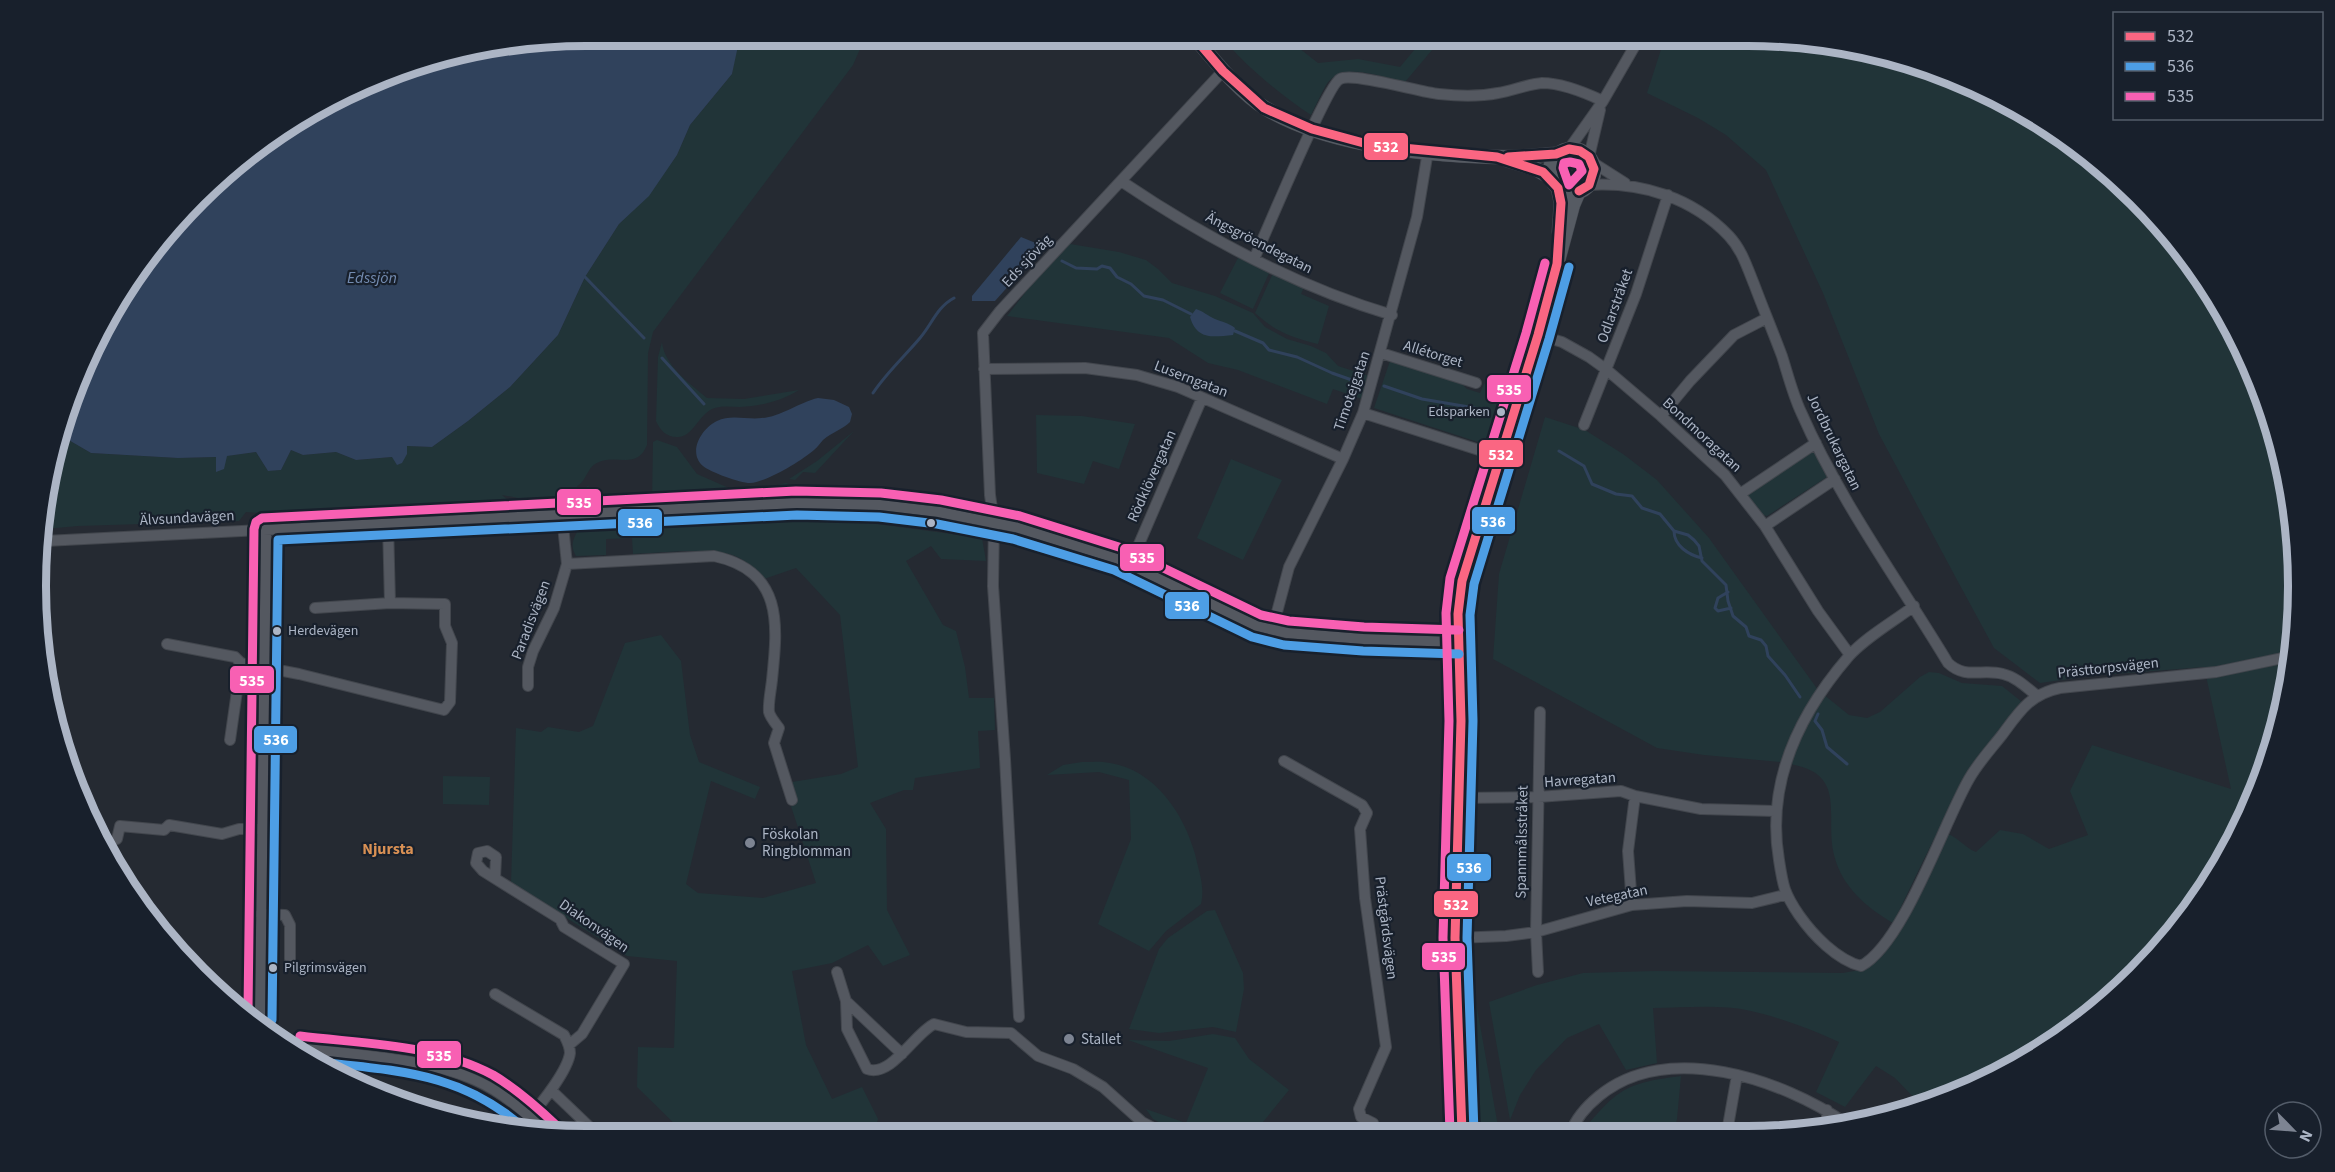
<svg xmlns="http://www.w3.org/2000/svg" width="2335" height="1172" font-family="'Source Sans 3',sans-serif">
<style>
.green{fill:#213438}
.water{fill:#30425c}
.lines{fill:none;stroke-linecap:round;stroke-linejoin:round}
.stream{stroke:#30425c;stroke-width:3}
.minor-casing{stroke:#42464d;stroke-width:12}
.major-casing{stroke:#42464e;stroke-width:15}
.minor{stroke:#545860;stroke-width:10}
.major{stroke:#565b63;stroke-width:14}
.bus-1-casing{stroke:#18202c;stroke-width:14}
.bus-2-casing{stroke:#18202c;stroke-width:14}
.bus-3-casing{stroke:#18202c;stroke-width:14}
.bus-1{stroke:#fa6682;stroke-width:9}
.bus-2{stroke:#4d9ee5;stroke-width:9}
.bus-3{stroke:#f860b3;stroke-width:9}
.bus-dot{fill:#acb5c5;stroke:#18202c;stroke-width:2}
.poi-dot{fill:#7d8492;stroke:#18202c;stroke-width:2}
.labels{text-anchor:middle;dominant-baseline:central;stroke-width:4.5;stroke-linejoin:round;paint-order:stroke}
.bus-label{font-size:14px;fill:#acb5c5;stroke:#18202c;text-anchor:start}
.street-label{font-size:15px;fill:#acb5c5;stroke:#18202c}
.poi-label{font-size:15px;fill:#acb5c5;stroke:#18202c;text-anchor:start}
.water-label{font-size:16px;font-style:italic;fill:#738bb0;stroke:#18202c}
.neighbourhood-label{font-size:16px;font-weight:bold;fill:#d89054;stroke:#18202c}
.rim{fill:none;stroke:#acb5c5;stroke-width:8}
.line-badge{stroke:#18202c;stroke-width:2}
.badge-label{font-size:16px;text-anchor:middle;font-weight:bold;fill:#fff}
</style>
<rect width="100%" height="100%" fill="#252a32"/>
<!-- green -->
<path class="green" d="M739,36H861L860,49L853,65L653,332L648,353L647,445C637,470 618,454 599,462C588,466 588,476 581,483C554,509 533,500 502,495C514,507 540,510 556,504C568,500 579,492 589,485L586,494L595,500L598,507L264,519L262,513L246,512L239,521L78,526L45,529L47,478L60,435L91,453L178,458L216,457L217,471L226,456L256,452L268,471L281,470L291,450L303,455L336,452L356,460L392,457L406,446L432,447L468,421L510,387L558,335L585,277L619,224L649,195L677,155L690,125L732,74Z
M1222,37H1285L1318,63L1358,59L1400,67L1425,37H1443L1405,82C1381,77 1342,60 1326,85C1321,94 1316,105 1311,115C1282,96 1243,64 1222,37Z
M1665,37H1785L1891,55L1992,93L2084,149L2162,223L2225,311L2270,409L2294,514L2298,622L2280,728L2242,829L2185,921L2084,1023L1959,1094L1921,1105L1895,1078L1876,1066L1845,1107L1816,1092L1839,1042C1810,1029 1782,1018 1751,1011C1719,1004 1685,1008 1653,1008L1657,1063L1626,1070L1599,1024L1567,1038L1536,1070L1520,1095L1510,1120L1489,1002L1537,985L1583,973L1655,971L1843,973L1865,969L1948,834C1959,838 1965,848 1976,852L2000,830L2023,834L2049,849L2088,835L2070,791L2092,745L2231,789L2204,667L2089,676L2040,683L1994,648L1956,578L1879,434L1823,293L1766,170L1726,135L1698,118L1647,93Z
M1064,243L1119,252L1146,260L1158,269L1172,283L1215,296L1253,313L1265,327L1287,339L1311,346L1326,353L1338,366L1369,376L1362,399L1333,389L1327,404L1238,370L1208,363L1169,338L1007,316Z
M1239,256L1270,271L1253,309L1220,293Z
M1273,273L1304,287L1301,294L1329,306L1318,344C1291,337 1276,332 1255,313Z
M662,342C664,365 690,384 707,398L744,399L799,390C781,401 762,406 740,407C731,407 722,405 712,409C699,415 692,438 677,437C666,437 660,430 656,421L658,357Z
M1390,361L1460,382L1467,389L1480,393L1484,384L1505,389L1487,445L1374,408Z
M1036,415L1082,416L1135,424L1119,469L1093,461L1084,484L1037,473Z
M1545,417L1585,430L1623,454L1657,480L1709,538L1818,690L1849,715L1867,718L1880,712L1920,677L1929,672L1939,673L1962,683L2002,686L2022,702C1964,766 1931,847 1893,923C1866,907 1842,887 1834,855C1824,817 1849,773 1789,764L1794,735L1781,762L1704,755L1657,748L1493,659L1499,574Z
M854,431L815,473L803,472L795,480L789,479L817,461Z
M657,440L677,447L697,474L738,492L753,491L786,483L802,489L796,496L652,503L653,442Z
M1814,451L1827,477L1767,516L1759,514L1746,493Z
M1231,459L1282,480L1243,560L1197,538Z
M792,514L854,521L982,538L986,561L941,559L931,546L906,561L943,625L956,631L965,667L969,698H994L995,730L978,731L980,768L915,778L913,790H904L870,803L886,829L887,910L910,955L883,966L868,945L832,963L792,971L806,1045L832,1099L862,1087L878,1119L873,1134H685L637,1087L638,1047L674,1048L677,961L627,956L511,883L516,728L541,732L548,727L579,732L593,726L625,643L661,635L681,661L690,735L699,762L760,787L755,799L711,781L686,884L698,893L763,898L816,883L790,803L797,801L792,782L841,774L858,767L840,615L796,568L764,579C755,570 747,561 735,556C710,547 661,553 633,554L632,538L606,539V555L576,556C569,545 574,538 580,526Z
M1082,762C1091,762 1101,761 1110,763C1155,770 1184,814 1195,854C1199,872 1205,886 1201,904L1166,931L1149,951L1098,924L1131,839L1129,780L1099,772L1047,775L1063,765Z
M443,776L490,777L489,805L443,804Z
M1215,910L1243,973L1244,989L1236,1032L1213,1027L1159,1033L1129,1029L1159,949L1168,938L1207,911Z
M1468,957L1499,1132H1472V1107L1477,1104L1472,993L1467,991L1465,959Z
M279,1030L302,1037C351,1044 401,1046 449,1058C478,1066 506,1084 529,1103L520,1100L476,1072L448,1061L407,1054L308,1042L284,1036L277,1031Z
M1213,1034L1235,1038L1249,1059L1289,1090L1254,1133H1179L1153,1119L1146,1109L1186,1123L1208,1068L1128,1040L1169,1041Z
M315,1059L365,1063L364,1074L347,1081Z
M1681,1076L1677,1119L1674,1132H1582C1617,1089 1626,1083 1681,1076Z"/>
<!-- water -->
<path class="water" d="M586,36H739V41L732,74L690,125L677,155L649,196L619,224L585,277L558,335L510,387L468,421L432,447L407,446V454L402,463L397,465L392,457L356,460L336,452L303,455L291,450L281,470L268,471L256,452L227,456L224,469L216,472V457L178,458L91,453L60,435L78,376L129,281L251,150L409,65Z
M1021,237L1043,246L1044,248L1036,260L1021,272L995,301H972V296Z
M1196,309C1203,311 1208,316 1215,319C1222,322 1229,323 1235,328L1233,335C1212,337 1197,340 1190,317Z
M818,398L834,400L849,407L852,414L850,422C842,430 832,432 823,440C820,443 818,447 814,450C801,461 767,482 750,483C740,483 710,472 703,466C687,452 702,428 717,421C731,414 747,420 762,418C780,417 800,402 818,398Z"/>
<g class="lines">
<!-- stream -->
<path class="stream" d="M1062,261L1076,268L1097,269L1102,266L1110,268L1117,277L1131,284L1144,296L1163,300L1191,314
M585,277L644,338
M1235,331L1263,343L1269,350L1297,357L1332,373L1363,384
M662,358L704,404
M1384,386L1422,399L1475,408
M873,393C887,372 904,357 920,338C932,324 937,307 954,298
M1559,451L1584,466L1592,484L1616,494L1632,496L1642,508L1660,514L1674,531L1688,535L1694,540L1699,546L1702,561L1726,585L1728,601L1733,616L1746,627L1749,636L1761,640L1766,646L1768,656L1785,675L1800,697
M1674,531C1674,546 1689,555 1702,558
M1728,592L1718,598L1715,608L1718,611L1731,608
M1818,714L1815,721L1822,730L1827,747L1847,764"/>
<defs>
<path id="minor" d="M1569,149L1603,101L1640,37
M1589,157L1600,110
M1592,162L1625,183
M1121,181C1204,237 1295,286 1392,315
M1589,185C1641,182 1692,197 1729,236C1742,250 1747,267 1754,284C1763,308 1773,332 1782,356C1788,375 1793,395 1801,412C1840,501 1898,580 1948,663C1966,680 1982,668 2003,674C2016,677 2026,687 2036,695
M1254,259C1265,235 1327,85 1340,79C1353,72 1419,92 1439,94C1458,96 1478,97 1498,93C1512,91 1528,84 1542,83C1562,83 1586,93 1603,101
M1538,335L1562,342L1589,357L1607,370L1661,416L1725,475L1765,526L1818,611L1850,655
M1381,353L1476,383
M984,369L1085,368L1137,375L1178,387L1343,459
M1363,413L1501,457
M1661,416L1690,381L1734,335L1767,318
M1584,425L1636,294L1668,195
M1740,494L1816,443
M1765,526L1835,479
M45,541L797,503L880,505L939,512L1016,527L1118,559L1257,626L1287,633L1363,639L1459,642
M567,564L714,556C783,571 778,623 772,680C771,690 768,703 769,712C770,717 776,724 779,728L774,743L792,800
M1130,565L1202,398
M1914,606C1893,622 1866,637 1849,656C1799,714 1766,783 1779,860C1783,886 1784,893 1799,915C1813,935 1837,960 1861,966C1904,943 1943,824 1969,779C1978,763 1991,749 2002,735C2019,712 2030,694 2060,688L2216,672L2292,656
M315,608L390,603L388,524
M1272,631L1289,567L1343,459L1363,413L1417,217L1428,151
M167,644L235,657L241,663L299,674L444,710L450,702L452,643L445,626V604L390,603
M528,686V667L533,651L554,608L567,564L562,516
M230,740L241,663
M1284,761L1362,805L1367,813L1360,829L1365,898L1386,1047L1359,1109L1361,1117L1373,1123L1369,1133
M1458,798L1538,797L1621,791L1635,796L1701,809L1775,811
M117,839L120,826L164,830L169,825L222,834L239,829H262
M495,878L496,857L487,851L478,853L476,863L483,871L560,919L564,927L624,964L582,1034L569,1045
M1632,905L1628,851L1635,796
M260,914L285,915L290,925V959
M1455,938L1506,936L1536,932L1632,905L1687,901L1752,903L1785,895
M837,972L846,1001L847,1029L867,1069C891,1078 915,1033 934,1024L966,1032L1011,1033L1038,1056L1073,1069L1103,1087L1142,1122L1163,1133
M1538,972L1536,932L1540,712
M495,994L564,1035C567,1041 570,1046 570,1053C568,1070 542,1103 530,1116
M846,1001L902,1054
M1019,1017L1005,759L993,586L994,522L990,495L983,333L1000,311L1223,71
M260,1020L266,529
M299,1048C353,1055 426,1058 475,1080C503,1092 527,1114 549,1135
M551,1090L598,1135
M1827,1110V1130
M1571,1132C1576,1118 1588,1105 1599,1096C1667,1040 1782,1079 1847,1124
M1727,1132L1737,1075"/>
<path id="major" d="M1194,37C1213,59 1240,93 1265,108C1327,146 1426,155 1497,157C1517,158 1537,155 1556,154
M1550 171a22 22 0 1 1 44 0a22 22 0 1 1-44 0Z
M1507,160L1536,169L1551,178
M1558,188L1561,203L1559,232
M1462,1132L1455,938L1461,721L1458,614L1462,581L1538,335L1573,205L1579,191"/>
</defs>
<!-- minor casing -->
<use href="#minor" class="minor-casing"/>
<!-- major casing -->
<use href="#major" class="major-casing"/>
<!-- minor -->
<use href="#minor" class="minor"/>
<!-- major -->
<use href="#major" class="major"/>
<defs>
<path id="bus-1" d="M1194,37L1223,71L1264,108L1312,129L1371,145L1497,157L1543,172L1558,188L1561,203L1557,264L1538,335L1462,581L1458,614L1461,721L1455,938L1462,1132
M1508,157L1556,154L1569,149L1580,151L1589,157L1594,169L1589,185L1579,191"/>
<path id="bus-2" d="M272,1020L278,540L797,515L879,517L937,524L1013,539L1114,570L1252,637L1284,645L1363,651L1459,654
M319,1062C401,1071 464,1073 527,1131
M1474,1132L1467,938L1473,721L1470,615L1474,584L1549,339L1569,267"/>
<path id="bus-3" d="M1570,162L1579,164L1582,171L1569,185L1563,168L1564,163Z
M248,1011L254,529L256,522L262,518L796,491L881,493L941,500L1020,516L1122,548L1261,615L1289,621L1364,627L1459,630
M300,1036C364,1044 435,1044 493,1075C517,1089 537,1107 557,1126
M1450,1132L1443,938L1449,721L1446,613L1450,578L1526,333L1545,263"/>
</defs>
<!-- bus-1 casing -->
<use href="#bus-1" class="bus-1-casing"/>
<!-- bus-2 casing -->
<use href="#bus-2" class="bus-2-casing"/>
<!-- bus-3 casing -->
<use href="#bus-3" class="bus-3-casing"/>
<!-- bus-1 -->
<use href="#bus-1" class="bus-1"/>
<!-- bus-2 -->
<use href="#bus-2" class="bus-2"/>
<!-- bus-3 -->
<use href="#bus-3" class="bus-3"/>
</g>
<!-- markers -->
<g class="bus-dot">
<circle cx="1501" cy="412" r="5"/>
<circle cx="931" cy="523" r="5"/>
<circle cx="277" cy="631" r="5"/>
<circle cx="273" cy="968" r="5"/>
</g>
<g class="poi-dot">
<circle cx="750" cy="843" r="6"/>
<circle cx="1069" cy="1039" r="6"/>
</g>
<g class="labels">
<!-- bus labels -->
<g class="bus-label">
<text x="1490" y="412" text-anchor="end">Edsparken</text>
<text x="288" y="631">Herdevägen</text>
<text x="284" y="968">Pilgrimsvägen</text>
</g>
<!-- street labels -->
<g class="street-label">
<text transform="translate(1259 243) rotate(27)">Ängsgröendegatan</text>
<text transform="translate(1027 261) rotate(-47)">Eds sjöväg</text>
<text transform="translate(1615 306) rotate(-70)">Odlarstråket</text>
<text transform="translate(1433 354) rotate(17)">Allétorget</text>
<text transform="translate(1191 379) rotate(21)">Luserngatan</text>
<text transform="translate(1352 391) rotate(-71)">Timotejgatan</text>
<text transform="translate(1702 435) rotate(43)">Bondmoragatan</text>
<text transform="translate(1834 442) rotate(64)">Jordbrukargatan</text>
<text transform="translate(1152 476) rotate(-66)">Rödklövergatan</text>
<text transform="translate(187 518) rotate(-3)">Älvsundavägen</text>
<text transform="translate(531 620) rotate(-69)">Paradisvägen</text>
<text transform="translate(2108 668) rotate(-6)">Prästtorpsvägen</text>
<text transform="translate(1580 780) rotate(-4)">Havregatan</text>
<text transform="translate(1522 842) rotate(-89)">Spannmålsstråket</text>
<text transform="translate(1617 896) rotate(-12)">Vetegatan</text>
<text transform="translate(594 926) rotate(35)">Diakonvägen</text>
<text transform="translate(1386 928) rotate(83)">Prästgårdsvägen</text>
</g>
<!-- poi labels -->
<g class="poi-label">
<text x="762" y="834">Föskolan<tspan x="762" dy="17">Ringblomman</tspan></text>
<text x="1081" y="1039">Stallet</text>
</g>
<!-- water labels -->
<g class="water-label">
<text x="372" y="278">Edssjön</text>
</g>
<!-- neighbourhood labels -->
<g class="neighbourhood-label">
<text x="388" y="849">Njursta</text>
</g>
</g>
<!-- crop -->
<path d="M0 0H2335V1172H0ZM586 46H1748A540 540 0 0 1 2288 586V586A540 540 0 0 1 1748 1126H586A540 540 0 0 1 46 586V586A540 540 0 0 1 586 46Z" fill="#18202c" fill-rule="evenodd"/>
<path class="rim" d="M586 46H1748A540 540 0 0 1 2288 586V586A540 540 0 0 1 1748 1126H586A540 540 0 0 1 46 586V586A540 540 0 0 1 586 46Z"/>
<g class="line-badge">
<rect x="1363" y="132" width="46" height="29" rx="6" fill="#fa6682"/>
<rect x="1486" y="374" width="46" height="29" rx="6" fill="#f860b3"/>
<rect x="1478" y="439" width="46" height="29" rx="6" fill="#fa6682"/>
<rect x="556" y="488" width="46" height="28" rx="6" fill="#f860b3"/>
<rect x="1471" y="506" width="45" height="29" rx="6" fill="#4d9ee5"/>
<rect x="617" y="508" width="46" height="29" rx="6" fill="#4d9ee5"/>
<rect x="1119" y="543" width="46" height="29" rx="6" fill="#f860b3"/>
<rect x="1164" y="591" width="46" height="29" rx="6" fill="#4d9ee5"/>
<rect x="229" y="665" width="46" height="29" rx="6" fill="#f860b3"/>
<rect x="253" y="725" width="45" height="29" rx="6" fill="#4d9ee5"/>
<rect x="1446" y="853" width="46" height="29" rx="6" fill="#4d9ee5"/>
<rect x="1433" y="890" width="46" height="28" rx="6" fill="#fa6682"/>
<rect x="1421" y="942" width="45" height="29" rx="6" fill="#f860b3"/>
<rect x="416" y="1040" width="46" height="29" rx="6" fill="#f860b3"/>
</g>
<g class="badge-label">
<text x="1386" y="152">532</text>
<text x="1509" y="395">535</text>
<text x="1501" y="460">532</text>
<text x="579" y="508">535</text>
<text x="1493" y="527">536</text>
<text x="640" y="528">536</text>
<text x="1142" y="563">535</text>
<text x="1187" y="611">536</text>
<text x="252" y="686">535</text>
<text x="276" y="745">536</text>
<text x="1469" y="873">536</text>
<text x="1456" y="910">532</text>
<text x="1444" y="962">535</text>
<text x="439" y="1061">535</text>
</g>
<!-- legend -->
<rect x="2113" y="12" width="210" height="108" fill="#18202c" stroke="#535c69" stroke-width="1.5"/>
<rect x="2125" y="32" width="30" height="9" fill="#fa6682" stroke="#535c69" stroke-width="1.5"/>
<text x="2167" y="42" font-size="18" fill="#acb5c5">532</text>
<rect x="2125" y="62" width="30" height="9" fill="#4d9ee5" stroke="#535c69" stroke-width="1.5"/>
<text x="2167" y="72" font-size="18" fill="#acb5c5">536</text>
<rect x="2125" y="92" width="30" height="9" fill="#f860b3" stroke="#535c69" stroke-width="1.5"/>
<text x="2167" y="102" font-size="18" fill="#acb5c5">535</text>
<!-- north arrow -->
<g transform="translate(2293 1130) rotate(115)"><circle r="28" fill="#18202c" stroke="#535c69" stroke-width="1.5"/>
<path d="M0-4.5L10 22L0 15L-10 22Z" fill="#7d8492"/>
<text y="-9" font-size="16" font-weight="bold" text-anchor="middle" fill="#acb5c5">N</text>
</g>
</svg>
